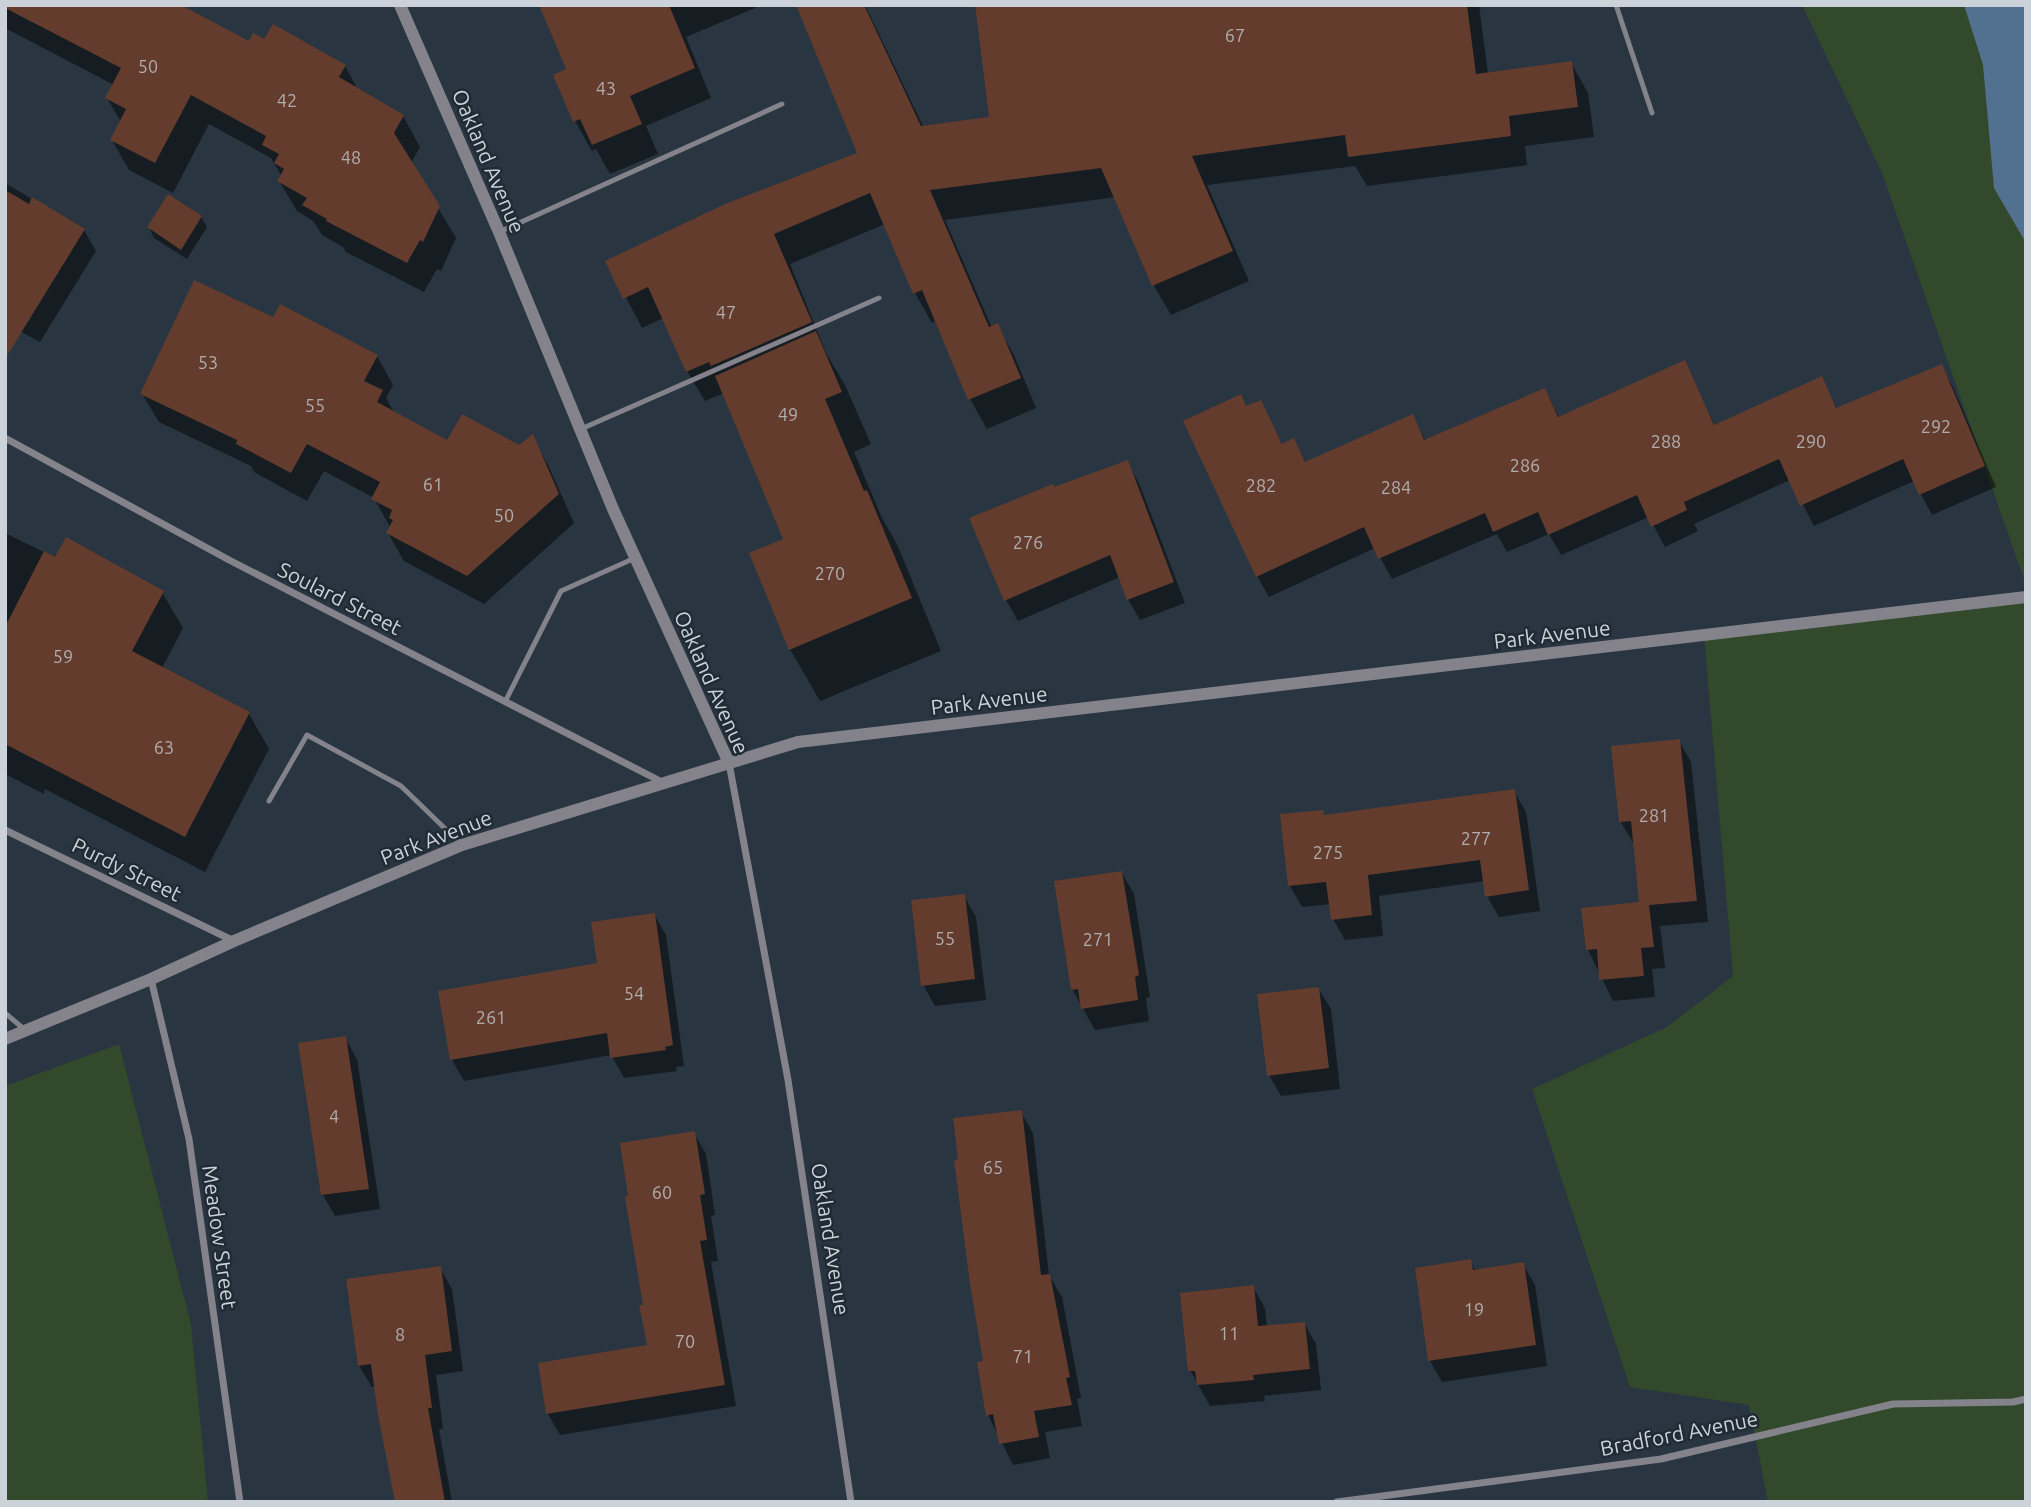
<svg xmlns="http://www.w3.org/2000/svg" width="2031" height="1507" font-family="Ubuntu,sans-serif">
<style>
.green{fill:#33492b}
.water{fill:#527190}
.shadow{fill:#0007}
.building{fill:#633c2e}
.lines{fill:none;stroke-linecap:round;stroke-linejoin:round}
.service{stroke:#84838b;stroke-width:5}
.minor{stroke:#84838b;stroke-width:7}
.tertiary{stroke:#84838b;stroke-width:12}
.labels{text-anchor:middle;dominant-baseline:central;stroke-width:5;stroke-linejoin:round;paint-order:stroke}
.number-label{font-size:18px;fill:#b1acae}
.street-label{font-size:21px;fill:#cbd2d9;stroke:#202b35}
</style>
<rect width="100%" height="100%" fill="#293540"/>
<!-- green -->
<path class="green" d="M1802,5H2026V585L1882,173Z
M2026,597V1502H1768L1749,1405L1630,1387L1532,1089L1667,1027L1733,976L1704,635Z
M119,1044L191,1324L208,1502H5V1086Z"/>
<!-- water -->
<path class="water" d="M1964,5H2026V243L1994,188L1983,65Z"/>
<!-- shadow -->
<path class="shadow" d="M5,5L250,43L265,41L345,66L358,90L403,116L420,147L411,163L456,238L441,271L437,269L424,292L346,252L343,247L322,235L313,221L297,211L279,181L281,175L271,158L209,124L173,193L129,170L112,140L121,122L107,98L114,85L5,28Z
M541,5H762L686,37L711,98L646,126L658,154L610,174L596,149L592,151L575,121L568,70Z
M798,5H865L924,128L991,118L977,5H1479L1488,74L1571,63L1588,93L1594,137L1525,146L1527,165L1367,186L1355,166L1207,185L1249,281L1171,315L1154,286L1116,197L945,220L992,328L997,326L1014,355L1036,408L987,429L970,399L937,320L932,323L915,293L885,224L790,264L826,353L845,385L871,444L854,452L882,518L897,544L941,651L820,701L790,649L785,540L724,393L705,401L687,371L663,318L642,328L607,261L859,154Z
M5,183L84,230L96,251L40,342L5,323Z
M201,217L207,227L187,259L154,238L149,227Z
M274,320L377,356L393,385L386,398L394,413L448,443L520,447L532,437L548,465L574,523L484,604L404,561L388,533L390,527L374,498L324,471L307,501L254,472L251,466L159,422L142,394Z
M1684,362L1715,426L1821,378L1837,409L1941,366L1953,387L1996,487L1932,515L1914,481L1814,526L1790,480L1694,524L1698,531L1665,547L1649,517L1561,555L1549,534L1507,552L1497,534L1392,579L1375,548L1269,597L1257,576L1247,408L1260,402L1283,445L1293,441L1306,463L1412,417L1426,441L1545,390L1560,419Z
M1127,462L1139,483L1185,603L1140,620L1128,599L1120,577L1018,621L1006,600L1054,489Z
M5,533L56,558L162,592L183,628L162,668L249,714L269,749L205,872L45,789L44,794L5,774Z
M1679,741L1691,762L1708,922L1660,926L1665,968L1652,969L1655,997L1613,1001L1588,950L1641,904L1635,843H1633L1621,822Z
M1514,791L1526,812L1540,911L1499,917L1487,896L1485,881L1379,896L1383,936L1345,940L1333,919L1331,904L1302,907L1290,886L1322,812L1325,817Z
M1122,873L1134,894L1150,997L1146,998L1149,1021L1095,1030L1072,989Z
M964,896L976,917L986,1000L935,1006L923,985Z
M654,914L666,935L684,1066L676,1067L677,1071L624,1078L611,1055L464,1081L452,1060L599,965Z
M1318,988L1331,1009L1340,1089L1281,1096L1269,1075Z
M345,1038L357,1059L380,1209L335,1216L323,1195L300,1045Z
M1021,1112L1033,1133L1049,1275L1062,1297L1081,1398L1077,1399L1082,1426L1045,1432L1050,1458L1013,1465L988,1415L985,1362L960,1161Z
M694,1133L706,1154L715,1215L711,1216L718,1261L711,1262L736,1406L560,1435L548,1414L540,1364L649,1346L645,1306Z
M1470,1261L1476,1271L1523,1264L1535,1285L1547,1366L1442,1382L1430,1361Z
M440,1268L452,1289L463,1371L436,1375L443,1429H439L452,1502H396L376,1386L372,1387L359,1366Z
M1253,1287L1265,1308L1267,1327L1304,1323L1316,1344L1321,1390L1264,1396L1265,1401L1210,1406L1190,1370Z"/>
<!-- building -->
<path class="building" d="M5,5H181L249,41L253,33L264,39L273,24L346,65L339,77L404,115L394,133L440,206L423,242L420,240L407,263L326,221L327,219L302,205L307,198L277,181L284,169L274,163L279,154L262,145L266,136L191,95L155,163L110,140L126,109L105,98L121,68L5,8Z
M539,5H669L695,68L630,96L642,124L592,145L580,119L573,122L553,75L566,69Z
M796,5H864L921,126L989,117L975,5H1467L1476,74L1572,61L1578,107L1509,116L1511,136L1348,157L1345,135L1192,156L1233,251L1152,286L1101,168L930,190L989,327L998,323L1021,378L968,400L922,290L913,294L870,193L774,234L812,322L711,366L709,362L686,372L648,287L623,299L605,261L725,204L857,153Z
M5,190L29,204L32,197L85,229L5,359Z
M168,194L202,216L181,250L147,227Z
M194,280L273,317L280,304L378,355L364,381L383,390L377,402L447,440L462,414L519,445L533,434L559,494L467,576L386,533L393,520L389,518L392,510L371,499L380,482L307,444L291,473L236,444L237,440L140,394Z
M816,331L842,392L825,399L864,491L867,490L912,598L789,650L749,553L783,539L715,376Z
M1685,360L1714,425L1822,376L1836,408L1942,364L1985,466L1919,495L1903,459L1800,506L1779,459L1684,502L1687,510L1651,527L1637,495L1548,535L1538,512L1493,532L1485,513L1378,559L1364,527L1256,577L1183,421L1241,394L1246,406L1261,400L1282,444L1294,438L1305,462L1413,414L1424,440L1545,388L1558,417Z
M1128,460L1174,582L1127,600L1110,555L1004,601L969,518L1053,484L1054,487Z
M66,537L164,591L132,651L250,712L185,837L5,744V627L44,551L55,557Z
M1680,739L1697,901L1649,905L1654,947L1641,948L1644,976L1599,980L1597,949L1586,950L1581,908L1639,902L1631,821L1619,822L1611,746Z
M1515,789L1529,890L1485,897L1480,860L1368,875L1372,915L1331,920L1326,882L1288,886L1280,814L1323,810L1324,815Z
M1122,871L1139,975L1135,977L1138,1000L1081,1009L1078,989L1071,990L1054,881Z
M965,894L975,979L921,986L911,900Z
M655,913L673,1045L665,1047L666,1050L610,1058L607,1033L450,1060L438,991L597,963L591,922Z
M1319,987L1329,1068L1267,1076L1257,994Z
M346,1036L369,1189L321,1195L298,1043Z
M1022,1110L1041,1275L1050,1274L1070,1377L1066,1378L1072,1405L1034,1411L1039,1437L999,1444L993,1414L986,1416L977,1362L983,1361L970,1284L954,1160H958L953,1118Z
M695,1131L705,1194L700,1195L707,1240L700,1241L725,1385L546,1414L538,1363L647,1345L639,1305H643L625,1197L628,1196L620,1143Z
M1471,1259L1473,1270L1524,1262L1536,1345L1428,1361L1415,1268Z
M441,1266L452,1351L425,1355L432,1408H428L445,1502H395L378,1415L371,1364L358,1366L346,1279Z
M1254,1285L1258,1326L1305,1322L1310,1369L1253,1375L1254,1380L1197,1385L1195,1371H1188L1180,1293Z"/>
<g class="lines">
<!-- service -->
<path class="service" d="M1616,5L1652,113
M499,232L782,104
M581,429L879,298
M505,702L561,591L635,558
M269,801L307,735L401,786L462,845
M5,1013L24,1029"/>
<!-- minor -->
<path class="minor" d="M5,438L231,561L662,782
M729,763L788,1080L851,1502
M5,830L234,941
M151,979L189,1139L240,1502
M1337,1502L1661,1459L1893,1404L2013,1402L2026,1399"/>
<!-- tertiary -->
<path class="tertiary" d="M400,5L499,232L613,509L729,763
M5,1039L151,979L234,941L462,845L798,742L2026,597"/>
</g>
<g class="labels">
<!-- number labels -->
<g class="number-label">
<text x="1235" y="35">67</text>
<text x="148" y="66">50</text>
<text x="606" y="88">43</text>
<text x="287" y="100">42</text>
<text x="351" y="157">48</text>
<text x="726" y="312">47</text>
<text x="208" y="362">53</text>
<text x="315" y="405">55</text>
<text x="788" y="414">49</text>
<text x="1936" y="426">292</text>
<text x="1666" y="441">288</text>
<text x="1811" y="441">290</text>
<text x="1525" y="465">286</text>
<text x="433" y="484">61</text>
<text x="1261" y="485">282</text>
<text x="1396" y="487">284</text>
<text x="504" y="515">50</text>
<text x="1028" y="542">276</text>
<text x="830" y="573">270</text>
<text x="63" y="656">59</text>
<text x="164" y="747">63</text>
<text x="1654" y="815">281</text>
<text x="1476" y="838">277</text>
<text x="1328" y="852">275</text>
<text x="945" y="938">55</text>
<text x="1098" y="939">271</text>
<text x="634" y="993">54</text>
<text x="491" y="1017">261</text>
<text x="334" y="1116">4</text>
<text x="993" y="1167">65</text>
<text x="662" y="1192">60</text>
<text x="1474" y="1309">19</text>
<text x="1229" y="1333">11</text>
<text x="400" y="1334">8</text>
<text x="685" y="1341">70</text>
<text x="1023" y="1356">71</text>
</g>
<!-- street labels -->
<g class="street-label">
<text transform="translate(489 161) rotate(67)">Oakland Avenue</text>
<text transform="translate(340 598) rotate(27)">Soulard Street</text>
<text transform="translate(1552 634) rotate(-7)">Park Avenue</text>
<text transform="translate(712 682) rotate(66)">Oakland Avenue</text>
<text transform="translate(989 700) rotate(-7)">Park Avenue</text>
<text transform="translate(436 837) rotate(-21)">Park Avenue</text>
<text transform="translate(127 869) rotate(26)">Purdy Street</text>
<text transform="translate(220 1237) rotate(82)">Meadow Street</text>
<text transform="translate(831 1239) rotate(81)">Oakland Avenue</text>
<text transform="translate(1679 1433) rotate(-11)">Bradford Avenue</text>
</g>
</g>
<!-- border -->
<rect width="2031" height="1507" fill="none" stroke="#cbd2d9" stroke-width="14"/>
</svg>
